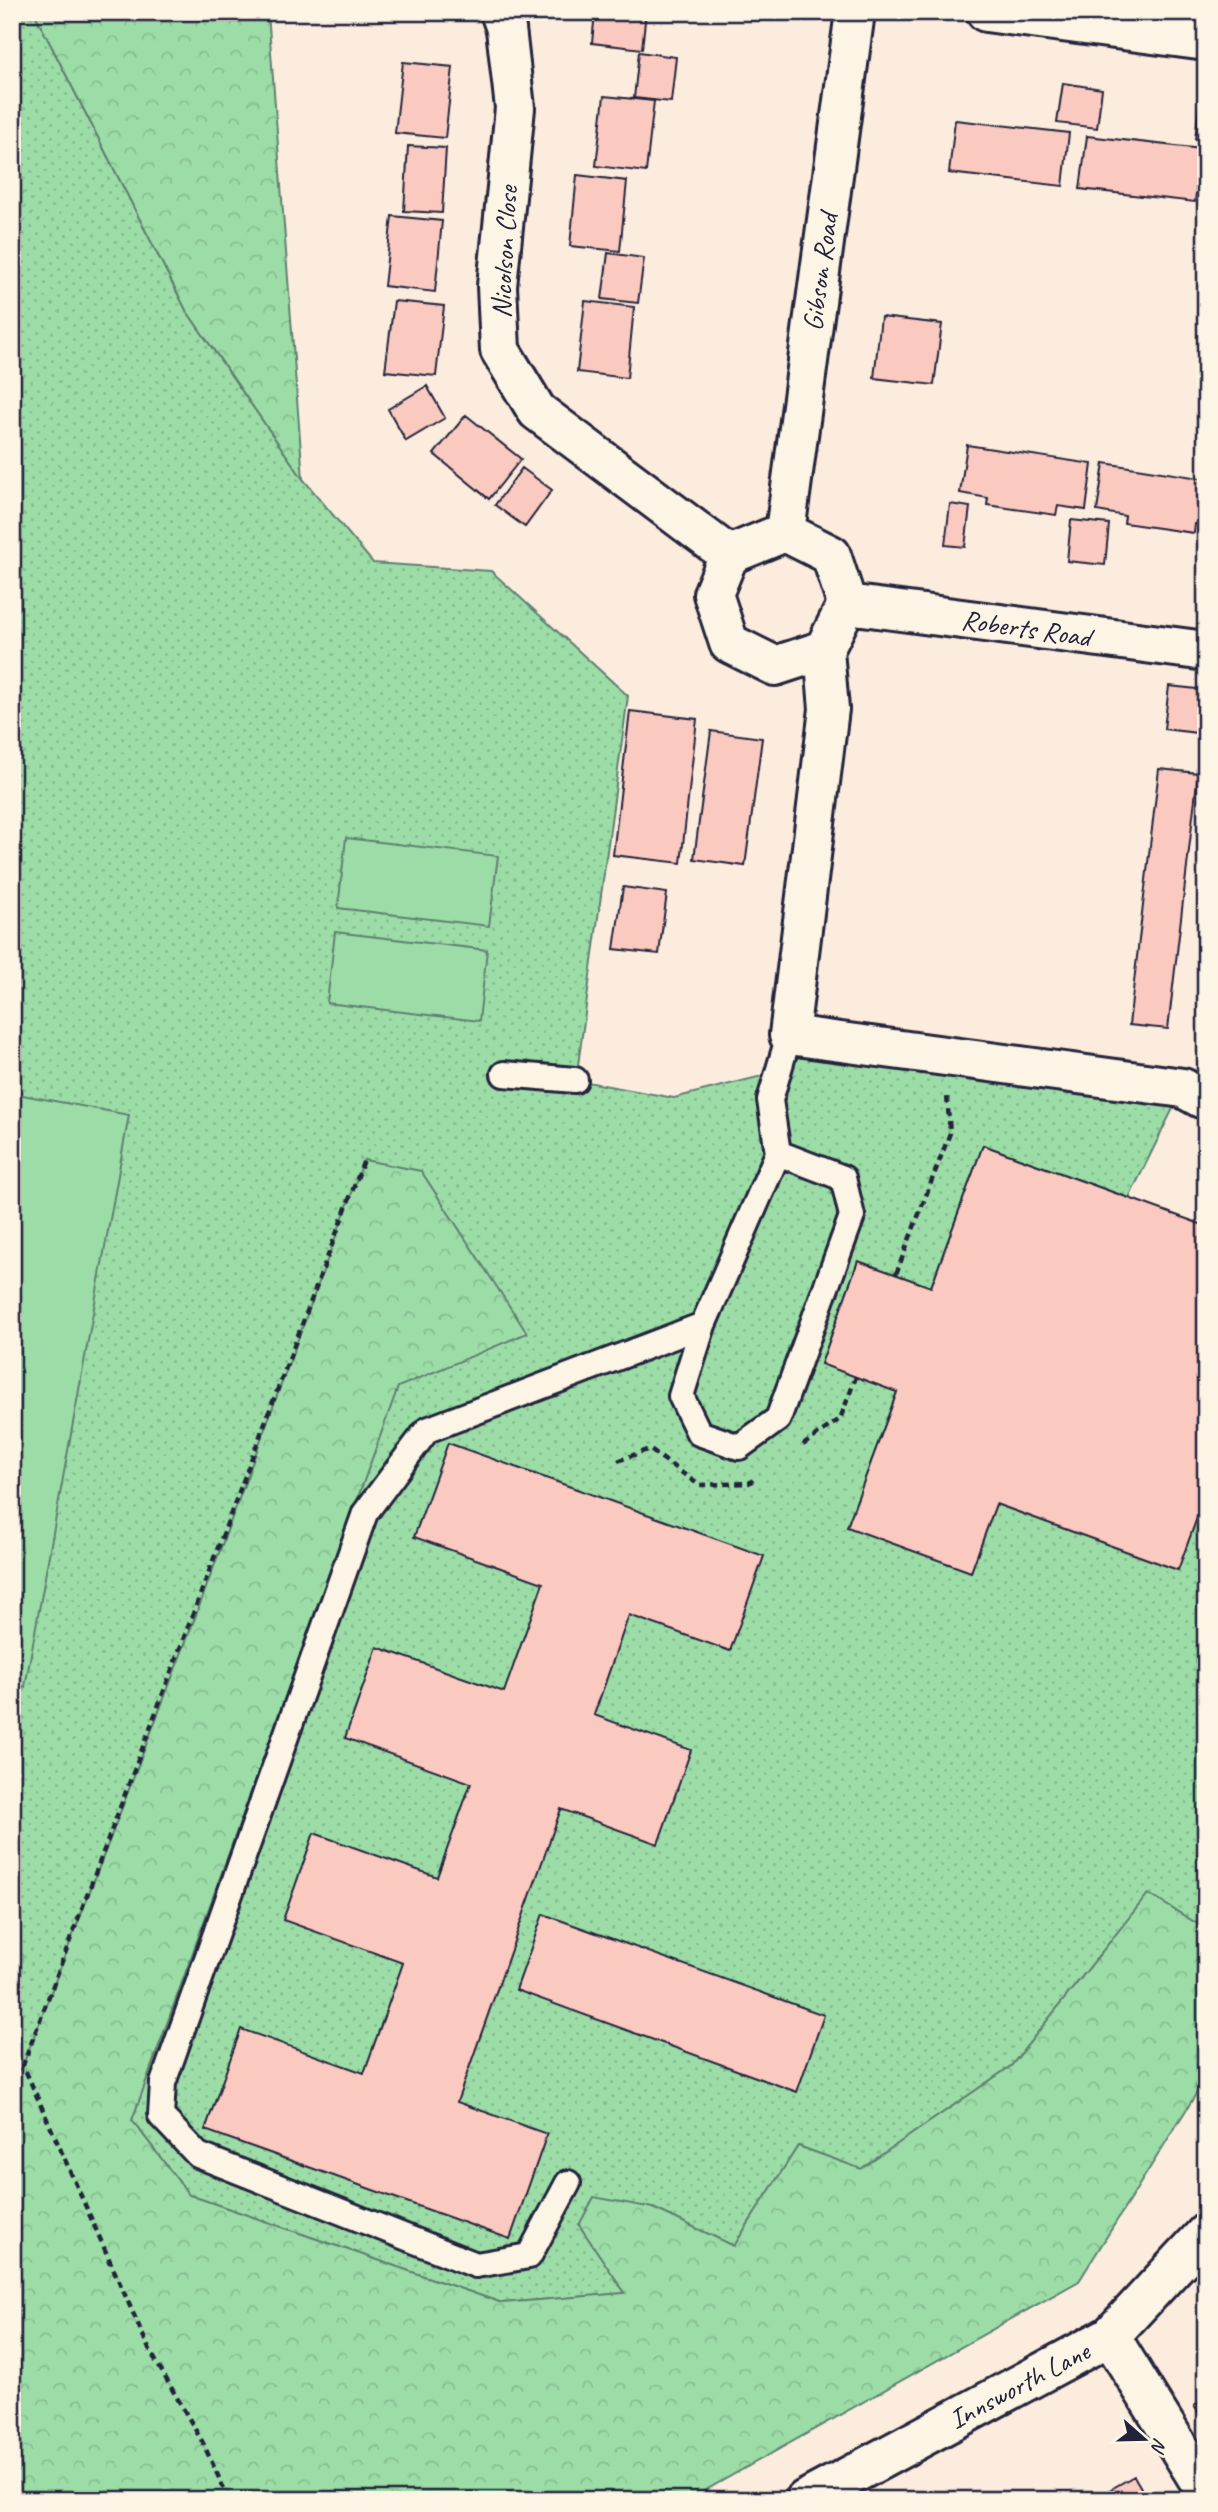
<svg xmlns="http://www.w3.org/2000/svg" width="1218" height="2512" font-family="Caveat,sans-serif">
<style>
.grass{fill:url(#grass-dots);stroke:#5f8071;stroke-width:2}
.forest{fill:url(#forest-crowns);stroke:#5f8071;stroke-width:2}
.pitch{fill:#9cdda7;stroke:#5f8071;stroke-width:2}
.building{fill:#facac0;stroke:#22223b;stroke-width:2}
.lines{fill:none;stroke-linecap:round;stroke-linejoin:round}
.lane-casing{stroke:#22223b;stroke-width:30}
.street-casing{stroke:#22223b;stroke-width:44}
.secondary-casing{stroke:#22223b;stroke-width:44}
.path{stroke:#22223b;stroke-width:4.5;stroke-dasharray:7 5;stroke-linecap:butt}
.lane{stroke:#fcf5e5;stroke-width:24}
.street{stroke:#fcf5e5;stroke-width:38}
.secondary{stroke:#fcf5e5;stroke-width:38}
.labels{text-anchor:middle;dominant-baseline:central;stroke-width:7;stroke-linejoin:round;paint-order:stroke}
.street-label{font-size:28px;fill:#22223b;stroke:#fcf5e5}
</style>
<defs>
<pattern id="grass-dots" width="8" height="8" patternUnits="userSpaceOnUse" patternTransform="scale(1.75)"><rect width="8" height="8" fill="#9cdda7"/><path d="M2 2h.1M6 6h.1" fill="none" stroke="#86bd91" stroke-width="1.8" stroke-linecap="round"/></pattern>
<pattern id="forest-crowns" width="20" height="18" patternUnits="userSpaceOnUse" patternTransform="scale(1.75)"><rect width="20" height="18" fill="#9cdda7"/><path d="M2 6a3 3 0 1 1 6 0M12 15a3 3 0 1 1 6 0" fill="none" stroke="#86bd91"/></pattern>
</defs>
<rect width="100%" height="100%" fill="#fcecde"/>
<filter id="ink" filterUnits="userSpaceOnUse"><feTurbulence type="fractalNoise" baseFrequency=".0143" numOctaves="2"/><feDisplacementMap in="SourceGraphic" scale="14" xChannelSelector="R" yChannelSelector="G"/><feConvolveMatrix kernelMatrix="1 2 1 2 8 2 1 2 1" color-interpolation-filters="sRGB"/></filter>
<g filter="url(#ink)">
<!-- grass -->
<path class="grass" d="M12,12H34L186,310L303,479L373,563L491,571L628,696L576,1080L674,1098L778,1072L789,1035L1183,1088L1129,1198L983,1145L931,1287L858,1261L821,1364L897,1392L847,1527L971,1572L996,1504L1177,1570L1206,1493V1929L1148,1894L1011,2066L861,2169L798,2146L734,2246L653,2208L579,2225L626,2293L502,2303L189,2195L132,2120L398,1386L527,1333L365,1160L195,1618L23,2065L12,2079Z"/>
<!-- forest -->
<path class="forest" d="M34,12H268L303,479L186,310Z
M364,1160L421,1171L527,1333L398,1387L132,2120L189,2195L502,2303L625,2293L579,2225L594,2197L653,2208L734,2246L798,2146L861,2169L1011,2066L1148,1894L1206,1929V2078L1079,2281L688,2500H12V2079L23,2065L195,1618Z"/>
<!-- pitch -->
<path class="pitch" d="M346,838L498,856L489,926L338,908Z
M335,932L487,950L479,1021L327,1003Z
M12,1093L129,1115L25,1687L12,1684Z"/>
<!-- building -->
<path class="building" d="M595,12H646L642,49L592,43Z
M639,52L676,57L671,102L634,98Z
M403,62L453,67L445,138L395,133Z
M1063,83L1102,89L1097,128L1057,123Z
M604,96L654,101L646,172L596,166Z
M1200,100L1206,101V140L1195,139Z
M955,120L1069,133L1063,186L949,173Z
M1087,136L1201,149L1195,202L1080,189Z
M408,146L446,148L442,213L404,211Z
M577,175L627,181L620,251L570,246Z
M392,216L442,221L435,292L384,286Z
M608,253L644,258L638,303L602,299Z
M394,301L444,306L436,376L385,371Z
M585,301L634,307L627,378L577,372Z
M881,317L942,324L934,385L874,378Z
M427,386L445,418L406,441L388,409Z
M466,415L521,459L489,499L434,454Z
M967,445L1092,464L1086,510L1058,506L1056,515L987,505L988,498L960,493Z
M1104,463L1206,479V525L1195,524L1194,533L1124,523L1125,516L1097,511Z
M522,468L552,490L525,527L495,505Z
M950,504L970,507L965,547L945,545Z
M1071,520L1109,524L1105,565L1067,561Z
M1169,686L1206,690V734L1164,729Z
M630,711L697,719L681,863L613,855Z
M711,731L762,738L745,866L694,859Z
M1159,769L1198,773L1168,1029L1129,1025Z
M623,887L667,893L659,954L614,949Z
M983,1145L1206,1226V1493L1178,1570L996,1504L971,1572L847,1527L897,1392L821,1364L858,1261L931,1287Z
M448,1443L764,1556L730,1651L629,1615L594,1715L691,1750L658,1844L561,1809L457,2102L547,2134L510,2239L205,2130L241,2029L364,2073L403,1963L283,1920L314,1833L437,1877L471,1783L345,1738L377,1647L504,1692L543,1583L414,1537Z
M543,1914L824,2015L797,2092L516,1990Z
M1206,2399V2424L1194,2406Z
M1134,2476L1148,2500H1092Z"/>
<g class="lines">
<defs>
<path id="lane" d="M504,1074L575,1080
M778,1153L703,1325L681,1396L699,1433L739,1447L778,1419L852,1216L843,1178L778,1153L770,1100L789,1035
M568,2183L529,2256L476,2265L198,2155L161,2116L163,2083L365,1513L427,1430L703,1325"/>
<path id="street" d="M500,12L506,29L515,108L497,286L500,350L537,411L729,555
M986,12L1206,41
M785,532L855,12
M785,532L831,555L847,604L824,650L775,666L729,643L713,594L729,555Z
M847,604L1206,651
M824,650L829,709L789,1035L1183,1088L1201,1098
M1110,2336L1206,2492"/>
<path id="secondary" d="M805,2500L1110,2336L1206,2233"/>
</defs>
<!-- lane casing -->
<use href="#lane" class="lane-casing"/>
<!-- street casing -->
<use href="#street" class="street-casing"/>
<!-- secondary casing -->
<use href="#secondary" class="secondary-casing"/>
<!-- path -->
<path class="path" d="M896,1274L950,1133L947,1096
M803,1445L840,1419L856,1377
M618,1461L649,1449L699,1485L749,1483L753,1480
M229,2500L203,2443L149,2349L23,2065L364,1160"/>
<!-- lane -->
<use href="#lane" class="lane"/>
<!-- street -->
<use href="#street" class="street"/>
<!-- secondary -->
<use href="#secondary" class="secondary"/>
</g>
</g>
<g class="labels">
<!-- street labels -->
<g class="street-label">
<text transform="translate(504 252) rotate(-87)">Nicolson Close</text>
<text transform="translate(820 272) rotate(-82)">Gibson Road</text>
<text transform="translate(1026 628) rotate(8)">Roberts Road</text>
<text transform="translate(1019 2385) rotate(-28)">Innsworth Lane</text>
</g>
</g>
<!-- margin -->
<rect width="1218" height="2512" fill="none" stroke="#fcf5e5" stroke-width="42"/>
<rect x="21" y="21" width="1176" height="2470" fill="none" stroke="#22223b" stroke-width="2.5" filter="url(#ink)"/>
<!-- north arrow -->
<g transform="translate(1144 2439) rotate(110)" stroke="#fcf5e5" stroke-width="5" paint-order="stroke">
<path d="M0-5L12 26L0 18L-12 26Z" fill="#22223b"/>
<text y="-10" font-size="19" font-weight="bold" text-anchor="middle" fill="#22223b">N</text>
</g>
</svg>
